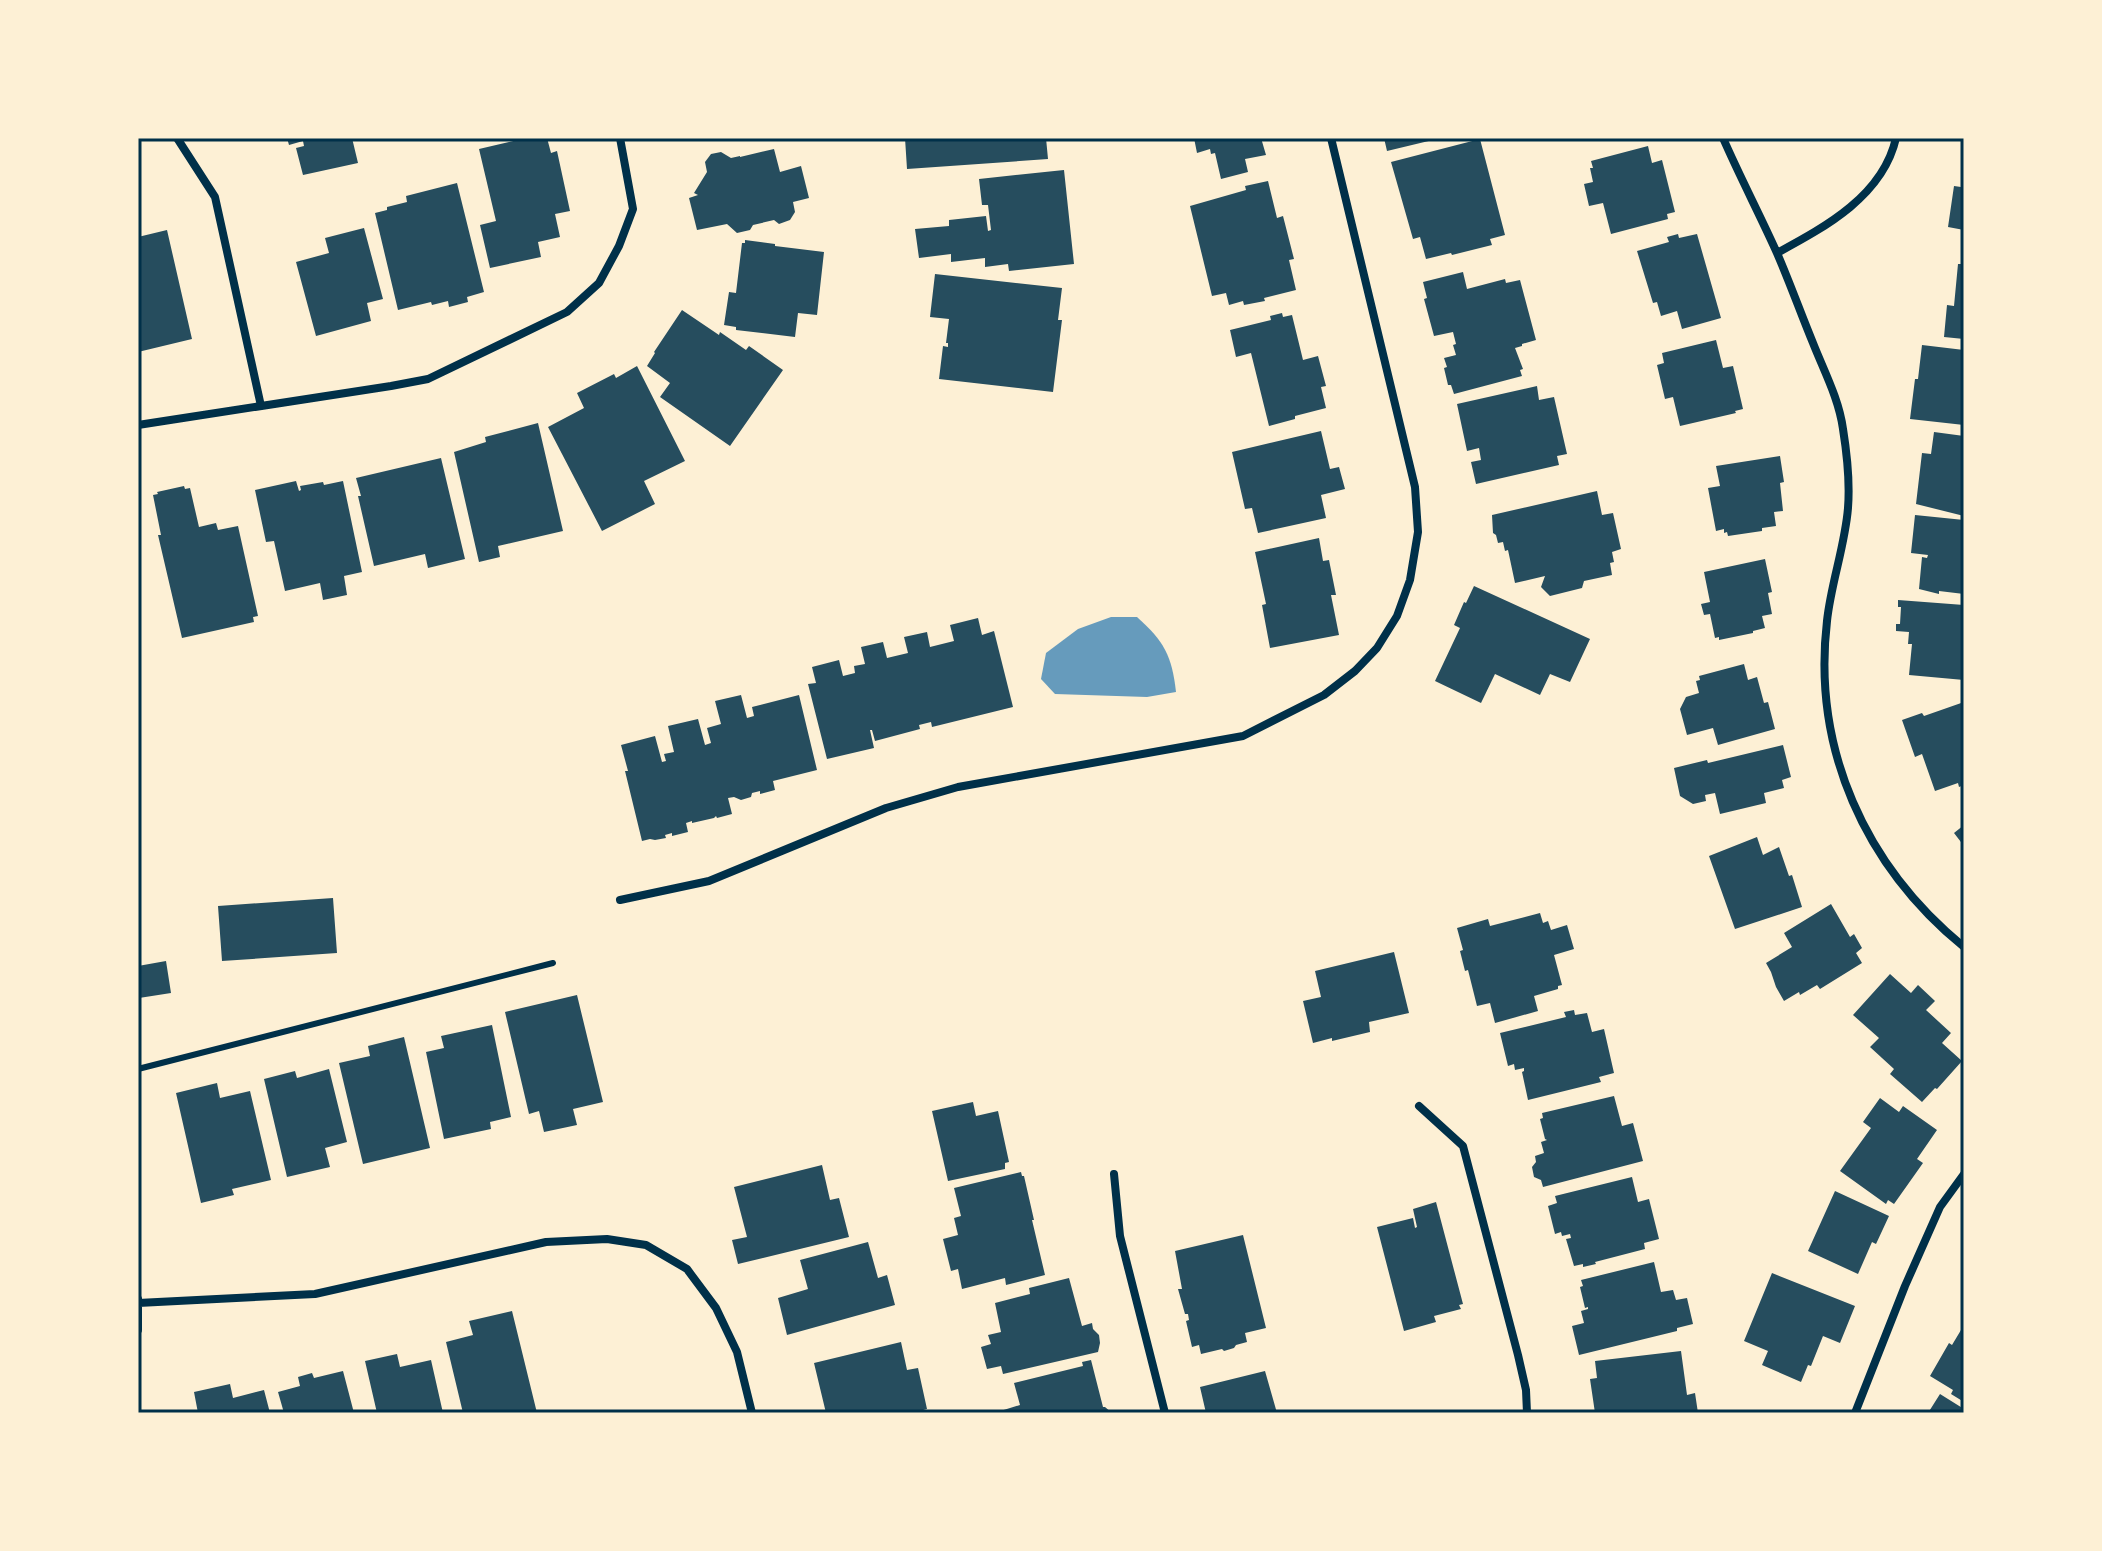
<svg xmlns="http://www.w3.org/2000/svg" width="2102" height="1551" font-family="'Zilla Slab',serif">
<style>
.water{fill:#669bbc}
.building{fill:#264d5e}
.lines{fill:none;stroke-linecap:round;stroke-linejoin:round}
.service{stroke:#003049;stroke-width:6}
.minor{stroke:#003049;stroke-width:8}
.neatline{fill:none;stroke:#003049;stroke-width:3}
</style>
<rect width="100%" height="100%" fill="#fdf0d5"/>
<!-- water -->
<path class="water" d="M1111,617H1137C1164,641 1172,656 1176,692L1147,697L1055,694L1041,679L1046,653L1078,629Z"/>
<!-- building -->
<path class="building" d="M287,138H352L358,163L303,175L296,148L304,146L303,141L289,145Z
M526,138H547L551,153L557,151L570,211L555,214L560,237L538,242L541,257L490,268L480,225L496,221L479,149Z
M905,138H1046L1048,159L907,169Z
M1194,138H1261L1266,155L1245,159L1248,172L1221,179L1215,153L1211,154L1210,149L1197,153Z
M1384,138H1436L1437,139L1387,151Z
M1480,139L1505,235L1490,239L1492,245L1452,255L1451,253L1426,259L1420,237L1413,239L1391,162Z
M1648,146L1652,163L1662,160L1675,212L1667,214L1668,219L1611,234L1603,203L1589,206L1584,184L1593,182L1590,168H1593L1591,161Z
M774,149L780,172L801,166L809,198L793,202L795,212L790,220L779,224L774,220L753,225L750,230L737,233L727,224L697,230L689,198L698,195L694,193L707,172L705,162L711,154L721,152L731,158L740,156V157Z
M1064,170L1074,264L1009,271L1008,264L985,267V258L951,262V254L919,258L915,229L949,226V220L986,216L988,231L991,230L988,205H982L979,179Z
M1962,176H1964V230L1948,227L1954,186L1961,187Z
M1268,181L1277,218L1283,216L1294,259L1289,260L1296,290L1264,298L1265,301L1244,305L1243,301L1229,305L1226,293L1212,296L1190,206L1246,190L1245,186Z
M457,183L484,292L467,297L468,302L449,307L448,301L432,305L431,302L398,310L375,213L387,210V207L407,202L406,196Z
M364,228L383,299L367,303L371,321L316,336L296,262L329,253L325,238Z
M167,230L192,339L138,352V237Z
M1678,234L1679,238L1697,234L1721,318L1682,329L1677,311L1661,316L1657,302L1653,303L1637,251L1669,242L1667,237Z
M745,240L775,244V246L824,252L817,315L798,313L795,337L736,330V327L724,325L729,292L736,293L742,243H745Z
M1962,254H1964V339L1944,337L1947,305L1954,306L1958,264H1961Z
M1463,272L1467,289L1505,279L1506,283L1520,280L1536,340L1522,344V346L1515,348L1523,369L1520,370L1522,376L1454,394L1451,385H1448L1444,368L1447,367L1444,358L1456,355L1453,345L1456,344L1453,332L1434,336L1424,299L1427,298L1423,282Z
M935,274L1062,288L1058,320H1062L1053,392L939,379L943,346L948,347V343H946L949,319L930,317Z
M682,310L719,335L720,332L746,350L749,346L783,370L730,446L660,397L670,383L647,366L655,353L654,352Z
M1282,313L1283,317L1292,315L1303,360L1318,356L1326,386L1321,387L1326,408L1295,416V419L1269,426L1251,353L1236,357L1230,330L1271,320L1270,316Z
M1716,340L1723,368L1733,366L1743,409L1735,411L1736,413L1680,426L1673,397L1665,399L1657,365L1664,363L1662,353Z
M1922,345L1964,350V425L1910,419L1915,379H1918Z
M637,366L685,461L644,481L655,504L602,531L548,427L584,408L577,393L614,374L616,378Z
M1537,386L1539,400L1554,397L1567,454L1557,456L1559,465L1476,484L1471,462L1481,460L1479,448L1467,451L1457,404Z
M538,423L563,531L498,546L500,557L479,562L454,452L486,442L485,437Z
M1321,431L1330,469L1339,467L1345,489L1321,495L1326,518L1258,533L1252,508L1245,509L1232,452Z
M1934,432L1964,436V516L1916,504L1922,453L1931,454Z
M1780,456L1784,482L1780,483L1783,511L1774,512L1776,526L1762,528V531L1728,536L1727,532L1724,533V529L1716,531L1708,488L1720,486L1716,466Z
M441,458L465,559L428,568L425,554L374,566L358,496H361L356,478Z
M296,481L299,491L301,490L300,486L323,482L324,485L343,481L362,572L344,576L347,595L323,600L320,583L285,591L274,541L266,542L255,490Z
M184,486L185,489L190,488L199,527L216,523L218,530L238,526L258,616L253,617L254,622L182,638L158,535H161L153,495L158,494L157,492Z
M1597,491L1602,515L1613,513L1621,549L1612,552L1614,562L1610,563L1612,575L1584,581L1582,588L1550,596L1541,587L1545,576L1515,583L1508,550L1505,551L1503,542L1498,543L1496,535L1493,533L1492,515Z
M1915,515L1964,520V594L1939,591V594L1919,589L1922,557L1927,558L1928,555L1911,553Z
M1319,538L1323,561L1329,560L1336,595H1331L1339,635L1270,648L1262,605L1266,604L1255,552Z
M1765,559L1772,592L1768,593L1772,614L1762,616L1765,628L1753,631V633L1719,640V637L1715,638L1710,614L1704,615L1701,604L1710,602L1704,572Z
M1474,586L1590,639L1570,682L1550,674L1540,695L1495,674L1481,703L1435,681L1460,628L1454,625L1464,602L1466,603Z
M1898,600L1964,605V680L1909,675L1912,644H1908L1909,632L1896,631V624H1900L1901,607H1898Z
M978,618L982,635L994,631L1013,707L932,727L931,722L919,725L920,729L875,741L872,730H870L874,748L827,759L808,684L816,683L812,667L839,660L843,676L855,673L854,666L865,664L861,647L883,642L887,658L908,653L904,637L927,632L930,647L954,641L950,625Z
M1744,664L1748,680L1757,677L1764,703L1768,702L1775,729L1718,745L1713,728L1687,735L1680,709L1686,697L1699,693L1696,681L1700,680L1699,676Z
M741,695L747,718L754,716L752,707L799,695L817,770L773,781L775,790L760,794V791L752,793L751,797L741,800L734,797L728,798L732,814L717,818L716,816L714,818L692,823V821L686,823L688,832L672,836V833L665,835L666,838L655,840L650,839L642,841L625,771H628L621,745L655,736L662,762L666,761L664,754L674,752L668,726L698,719L705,745L711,743L707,728L721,724L715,701Z
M1964,702V785L1959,787L1958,783L1935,791L1922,754L1915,757L1902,720L1922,713L1924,716Z
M1783,745L1791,777L1782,780L1784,788L1764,793L1766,803L1720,814L1715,793L1705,795L1706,801L1693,804L1680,796L1674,768L1707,760L1708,763Z
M1964,825V846L1954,833Z
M1757,837L1763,855L1779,847L1789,876L1792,875L1802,907L1735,929L1709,856Z
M333,898L337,953L222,961L218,906Z
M1831,904L1850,937L1854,934L1862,948L1856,953L1862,963L1820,989L1817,985L1800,995L1799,992L1784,1001L1776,987L1771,972L1766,963L1792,947L1784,933Z
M1540,913L1543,923L1548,921L1551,930L1567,925L1574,949L1554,955L1562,985L1558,986V989L1534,996L1538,1011L1495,1023L1490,1003L1477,1006L1468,970L1465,971L1460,951L1463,950L1457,928L1488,919L1490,926Z
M1394,952L1409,1013L1369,1022L1370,1032L1332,1041V1038L1313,1043L1303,1001L1321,997L1315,971Z
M166,961L171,993L139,998L138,966Z
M1890,974L1911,993L1918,985L1935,1001L1926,1010L1951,1033L1942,1043L1962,1061L1937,1089L1935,1088L1922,1102L1890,1074L1894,1069L1870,1047L1879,1038L1853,1015Z
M577,995L603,1102L573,1109L577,1125L544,1132L539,1111L529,1114L505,1012Z
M1574,1010L1575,1015L1587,1013L1592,1032L1604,1029L1614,1073L1599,1077L1601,1082L1528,1100L1522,1072L1524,1071V1068L1515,1070L1514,1064L1508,1066L1500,1033L1566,1017L1564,1012Z
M492,1025L511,1117L490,1122L491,1129L444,1139L426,1052L444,1048L441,1036Z
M404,1037L430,1148L363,1164L339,1063L370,1056L368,1046Z
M329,1069L347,1142L325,1148L330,1167L287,1177L264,1079L295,1071L297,1078Z
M217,1083L220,1098L250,1091L271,1180L232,1189L234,1195L201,1203L176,1093Z
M1614,1096L1622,1126L1633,1123L1643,1161L1543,1187L1541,1180L1534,1177L1532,1167L1536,1162L1535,1156L1544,1153L1541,1142L1547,1140L1545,1139L1540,1119L1543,1118L1542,1113Z
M1880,1098L1899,1112L1903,1106L1937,1130L1917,1159L1923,1163L1894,1204L1888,1200L1886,1204L1840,1171L1871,1128L1863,1122Z
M973,1102L976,1116L998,1111L1009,1162L1005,1163V1169L948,1181L932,1111Z
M822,1165L830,1200L839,1198L849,1237L738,1264L732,1240L747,1237L734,1187Z
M1021,1172L1022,1176H1024L1034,1220H1032L1045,1275L1006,1285L1005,1278L962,1289L958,1269L951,1271L943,1239L958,1235L954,1218L961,1216L954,1188Z
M1632,1177L1638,1202L1649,1199L1659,1239L1644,1243L1645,1249L1595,1262L1596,1264L1583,1267V1264L1574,1266L1566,1239L1571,1238L1570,1234L1562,1236L1561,1232L1555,1234L1548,1206L1557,1203L1555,1196Z
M1835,1191L1889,1216L1876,1244L1872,1242L1858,1274L1808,1251Z
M1436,1202L1463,1304L1459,1305L1461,1309L1434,1316L1436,1322L1404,1331L1377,1227L1413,1218L1415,1228L1417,1227L1413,1209Z
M1243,1235L1266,1328L1245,1333L1247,1342L1236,1345L1234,1348L1224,1351L1222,1349L1201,1354L1199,1345L1192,1347L1186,1321L1189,1320L1188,1314H1185L1178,1289H1182L1175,1251Z
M868,1242L878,1278L887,1275L895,1305L787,1335L778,1298L808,1289L800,1260Z
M1654,1262L1661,1292L1673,1290L1676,1300L1687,1298L1693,1324L1677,1328V1331L1579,1355L1572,1326L1584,1323L1581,1311L1588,1309V1307L1585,1308L1580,1287L1583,1286L1581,1280Z
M1772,1273L1855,1306L1840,1343L1823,1336L1811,1366L1808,1365L1801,1382L1762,1365L1768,1351L1744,1341Z
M1069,1278L1082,1326L1092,1323L1093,1329L1099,1335L1100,1343L1098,1352L1003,1374L1001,1366L987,1369L981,1347L991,1344L988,1335L1001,1332L995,1303L1030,1294L1029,1288Z
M512,1311L537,1413H463L446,1342L473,1335L469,1321Z
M1961,1330L1964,1332V1402L1951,1394L1953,1390L1930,1376L1949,1343L1952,1345Z
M901,1342L907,1370L918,1368L927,1409L912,1413H826L814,1363Z
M1681,1351L1687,1395L1695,1393L1698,1413H1595L1590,1379L1597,1378L1595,1361Z
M397,1354L400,1367L431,1360L443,1413H377L365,1361Z
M1091,1360L1103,1407H1105L1112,1413H994L1020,1405L1014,1383L1083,1366L1082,1362Z
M343,1371L354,1413H284L278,1392L300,1386L298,1377L312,1373L314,1378Z
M1265,1371L1277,1413H1206L1200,1387Z
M230,1384L233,1398L264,1390L270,1413H198L194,1392Z
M1940,1394L1964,1409V1413H1928Z"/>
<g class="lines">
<!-- service -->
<path class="service" d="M138,1069L553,963"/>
<!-- minor -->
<path class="minor" d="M177,138L215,197L261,406
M1723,138C1740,177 1760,215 1777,253C1790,283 1801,314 1813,343C1824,371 1839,399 1843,429C1847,454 1850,482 1848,508C1845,546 1831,583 1827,621C1812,749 1865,866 1964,947
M1777,253C1825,227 1883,196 1896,138
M138,425L391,386L428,379L567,312L599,283L619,246L633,209L620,138
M620,900L709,881L886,808L958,787L1243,736L1324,695L1355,671L1377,648L1397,616L1410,580L1418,532L1415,487L1331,138
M1419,1106L1463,1146L1518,1355L1526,1390L1527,1413
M1114,1174L1120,1236L1165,1413
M138,1303L315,1294L546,1242L607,1239L646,1245L687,1269L716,1308L737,1352L752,1413
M138,1330V1299
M1855,1413L1905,1286L1940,1207L1964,1174"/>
</g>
<!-- border -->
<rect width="2102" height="1551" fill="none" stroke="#fdf0d5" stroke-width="280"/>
<rect x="140" y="140" width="1822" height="1271" class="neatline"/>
</svg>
